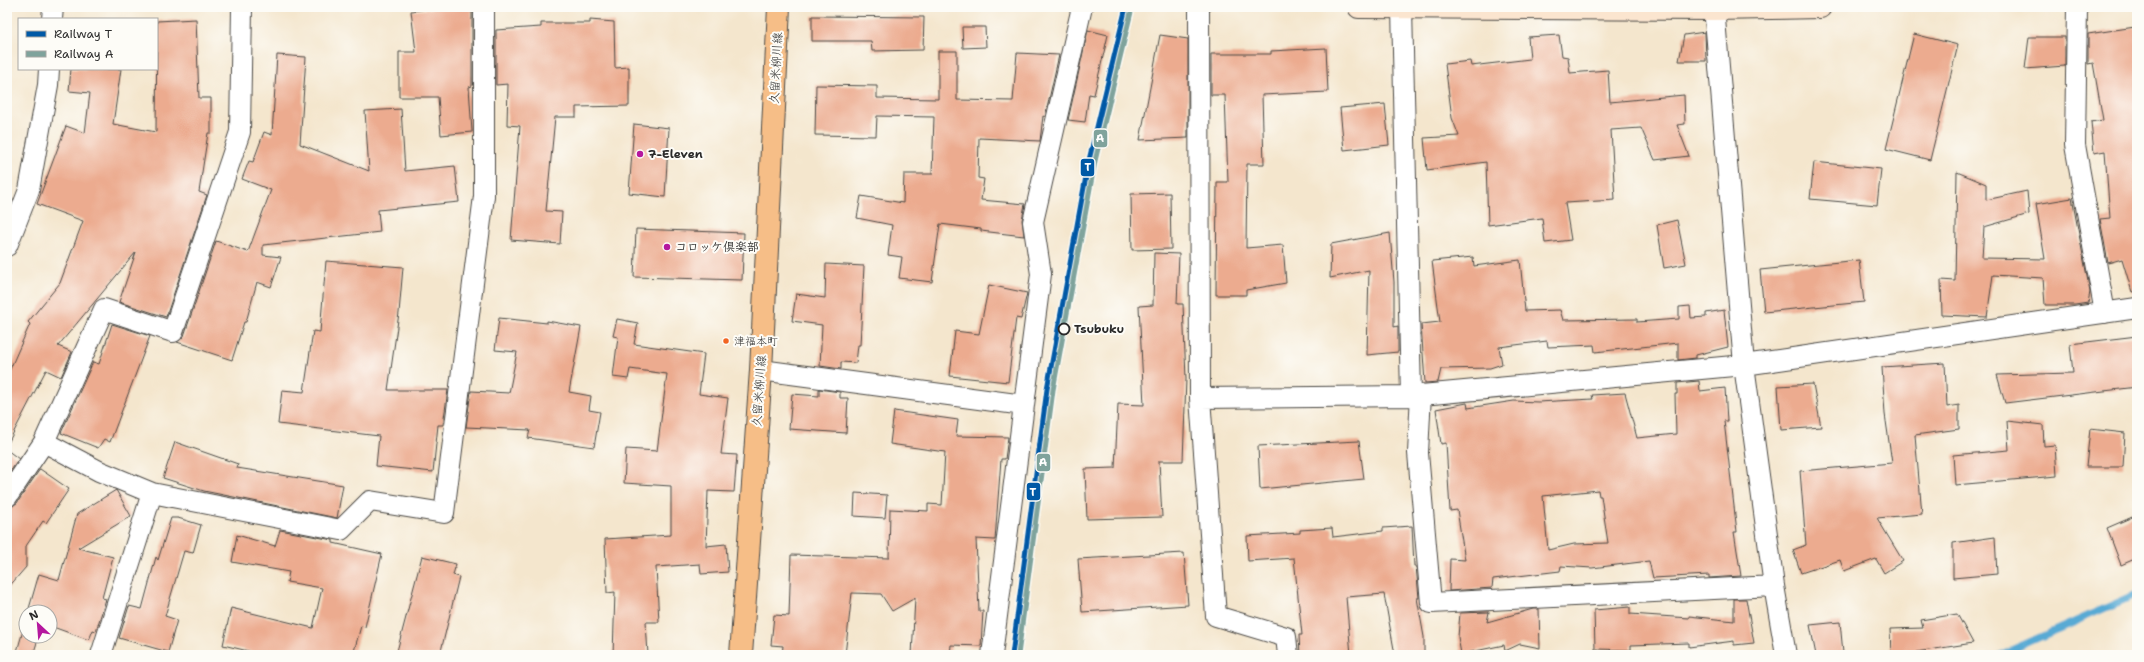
<svg xmlns="http://www.w3.org/2000/svg" width="2144" height="662" font-family="'Shantell Sans','Klee One',sans-serif">
<style>
.lines{fill:none;stroke-linecap:round;stroke-linejoin:round}
.stream{stroke:#59aad4;stroke-width:7}
.building{fill:#ecab8f;fill-rule:evenodd}
.street-casing{stroke:#494743;stroke-width:22}
.secondary-casing{stroke:#494743;stroke-width:24}
.primary-casing{stroke:#494743;stroke-width:24}
.street{stroke:#fff;stroke-width:20}
.secondary{stroke:#fbe5cf;stroke-width:22}
.primary{stroke:#f6be87;stroke-width:22}
.rail-1-casing{stroke:#fdfcf7;stroke-width:8}
.rail-2-casing{stroke:#fdfcf7;stroke-width:8}
.rail-1{stroke:#0059a6;stroke-width:5}
.rail-2{stroke:#7fa39c;stroke-width:5}
.poi-dot{fill:#b5179e;stroke:#fdfcf7;stroke-width:1.5}
.stop-dot{fill:#fdfcf7;stroke:#2b2b2b;stroke-width:2}
.bus-dot{fill:#f26522;stroke:#fdfcf7;stroke-width:1.5}
.labels{text-anchor:middle;dominant-baseline:central;stroke-width:4;stroke-linejoin:round;paint-order:stroke}
.bus-label{font-size:11px;fill:#2b2b2b;stroke:#fdfcf7;text-anchor:start}
.street-label{font-size:12px;fill:#2b2b2b;stroke:#fdfcf7}
.poi-label{font-size:12px;font-weight:bold;fill:#2b2b2b;stroke:#fdfcf7;text-anchor:start}
.stop-label{font-size:12px;font-weight:bold;fill:#2b2b2b;stroke:#fdfcf7;text-anchor:start}
.line-badge{stroke:#fdfcf7;stroke-width:1.5}
.badge-label{font-size:11px;text-anchor:middle;font-weight:bold;fill:#fff}
</style>
<rect width="100%" height="100%" fill="#fdfcf7"/>
<filter id="ink" filterUnits="userSpaceOnUse"><feTurbulence type="fractalNoise" baseFrequency=".025" numOctaves="2"/><feDisplacementMap in="SourceGraphic" scale="8" xChannelSelector="R" yChannelSelector="G"/><feConvolveMatrix kernelMatrix="1 2 1 2 8 2 1 2 1" color-interpolation-filters="sRGB"/></filter>
<filter id="wash" filterUnits="userSpaceOnUse"><feTurbulence type="fractalNoise" baseFrequency=".012" numOctaves="4" result="noise"/><feDisplacementMap in="SourceGraphic" scale="16" xChannelSelector="R" yChannelSelector="G"/><feGaussianBlur stdDeviation="0.9" result="paint"/><feColorMatrix in="noise" values="0 0 0 0 0 0 0 0 0 0 0 0 0 0 0 0 0 1.4 0 .05"/><feComposite in="paint" operator="in"/></filter>
<g filter="url(#wash)">
<rect width="100%" height="100%" fill="#f4e6cd"/>
<g class="lines">
<!-- stream -->
<path class="stream" d="M2000,655L2137,594"/>
</g>
<g id="blocks">
<!-- building -->
<path class="building" d="M445,7H472V86L469,87L472,132L441,135L438,97H399V52H416L411,11Z
M812,16L924,17L923,50L872,51L871,41H812Z
M196,19L199,98H211V133H208L199,192L207,195L166,317L119,302L136,252L58,346L72,352L61,377L46,370L7,445V376L30,324L28,322L60,283L83,221L37,204L66,126L85,133L90,93L69,91L71,69H121L113,124L156,132L157,21Z
M590,20L614,22L615,68L629,67V106L576,107V117H555L546,211L562,212L560,244L511,240L520,126L507,125L508,84L496,85V30L541,27V23H590Z
M962,27H985L986,47L963,48Z
M2135,27L2137,45V291L2132,292L2122,259L2108,263L2100,219L2110,218L2105,151L2094,153L2091,122L2103,120L2093,63L2088,64V34Z
M1088,30L1108,35L1094,95L1089,94L1085,122L1068,120Z
M1705,32L1706,61H1679L1684,35Z
M1914,34L1958,45L1930,160L1886,149Z
M1160,35L1188,39V138L1140,140Z
M1559,35L1562,56L1568,57L1570,73L1608,70L1610,102L1684,95L1685,124L1677,125L1689,156L1655,160L1641,128L1611,130L1615,200L1565,203L1571,240L1545,243L1542,218L1488,225L1486,162L1427,170L1424,138L1459,136L1452,118L1445,64L1470,61L1471,66L1530,59L1528,37Z
M2029,37H2065V66L2025,69Z
M1326,48L1328,92L1262,95L1264,164H1247L1246,248L1283,245L1286,283L1246,290V295H1216L1217,182H1228L1225,95H1211V54H1271V51Z
M938,51H957V100L1013,101L1017,53L1059,55L1045,117L1043,116L1040,141L979,138L978,178L984,179L981,200L1025,204L1022,220L1024,236L981,231V229L940,224L932,282L899,278L902,257L888,255L892,225L857,218L861,196L903,203L904,174H932L934,117L877,116L876,136L815,135L816,85L877,86V98L938,99Z
M277,55L306,57L300,144L369,171L365,111L401,109L405,171L455,166L459,202L378,210L380,232L263,245V255L281,257L271,287L257,282L246,322H244L232,360L177,342L184,336L216,241L248,252L271,190L242,179L249,161L253,162L264,132L272,135Z
M1385,104L1389,145L1344,150L1340,108Z
M634,124L669,128L665,197L629,193Z
M1814,162L1881,169L1877,205L1810,199Z
M1957,172L1986,184V200L2027,191L2029,214L1984,227L1982,258L2045,259L2036,204L2072,198L2090,292L2088,303L2075,305H2045L2043,278L1993,275L1987,317L1942,315L1941,280L1955,281Z
M1170,193L1171,249L1132,250L1131,194Z
M1677,220L1686,264L1664,268L1657,225Z
M636,229L744,233L742,280L634,277Z
M1390,233L1394,282V327L1398,326V352L1367,355L1369,270L1330,278L1331,244Z
M1154,253L1179,254L1177,304H1183L1186,379L1183,461H1159L1162,517L1087,519L1085,469L1115,468L1118,404L1144,405L1139,306L1153,305Z
M1473,257L1474,266L1520,260L1525,311L1560,310L1563,320L1637,319V322L1679,319V307L1690,306L1691,318L1706,317V313L1724,310L1728,347L1696,355V358L1678,360V343L1595,352L1594,345L1548,347L1547,341L1499,347L1502,364L1490,368L1441,369L1438,382L1425,383L1421,324L1440,322L1432,261Z
M1859,260L1864,302L1764,312L1760,270Z
M326,261L403,267L399,313L388,390H448L443,425H438L433,472L376,466L379,436L278,424L282,390L304,392L313,331L320,332Z
M826,264L864,266L860,345H858L856,363L841,362V369L820,366L822,325L792,321L796,294L825,298Z
M989,285L1027,293L1021,319L1016,318L1008,382L950,376L955,331L979,334Z
M499,318L547,323V321L581,327L569,392L591,396L589,410L600,412L594,447L528,438L530,430L466,427L471,391L509,393L517,352L495,350Z
M617,319L638,323L634,344L704,354L699,394L728,398L721,454L737,455L734,492L708,491L706,546L726,544L728,572L701,574L700,564L656,567L659,622H646L648,655H613L615,592L607,593L605,539L671,535V486L624,483L626,449L657,451L667,374L630,369L628,379L613,377L618,337L613,336Z
M112,324L150,336L110,442L104,439L98,448L61,433L93,362L99,364Z
M2137,336V387L2005,403L1997,375L2073,373L2070,344Z
M1945,363L1947,407L1959,405V429L1915,435L1922,514L1877,518L1903,561L1884,573L1876,559L1844,571L1840,560L1801,573L1793,550L1806,545L1800,471L1892,463L1885,414L1882,367Z
M1699,381L1700,391L1725,388L1727,421H1724L1737,532H1734L1741,576L1709,578V575L1653,578L1649,561L1592,568L1561,566L1560,571L1493,579L1492,588L1449,591L1450,559L1465,560L1457,510L1450,511L1446,443L1441,444L1436,409L1467,403L1468,408L1514,401L1538,402L1593,399L1592,395L1625,393L1637,438L1676,434L1675,394H1677V383ZM1598,490L1599,496H1601L1608,543L1574,544L1548,550L1543,496Z
M1813,384L1821,427L1781,430L1778,386Z
M819,389L840,392V398H848L846,433L789,429L792,394L819,396Z
M894,411L958,420L956,436L1008,437L1005,459H1001L995,540L976,539L979,611H983L981,646L951,645L950,655H912L915,598L892,611L881,594L852,593L845,655H782L783,646L771,645L774,615L789,616L791,555L889,558L890,509L928,511V504L942,505L945,452L890,444Z
M2007,421L2043,425L2044,446L2055,445L2057,476L1955,485L1953,455L2009,450Z
M2090,429L2125,433L2123,467H2086Z
M1359,441L1364,479L1260,489L1258,446Z
M175,442L238,464L237,468L343,485L337,518L204,491L163,478Z
M7,450L19,459L7,476Z
M40,469L69,489L46,523L43,521L26,546V567L7,589V508L17,503Z
M116,490L131,516L78,548L113,557L102,598L106,599L96,631L93,630L89,640L53,627V630L50,629V612H28L39,574L59,580L77,514Z
M855,493L887,495L885,518L854,516Z
M2137,515V558L2121,565L2107,528Z
M171,518H178L201,525L193,553L184,551L165,616L177,620L168,652L119,638L129,606L142,609L156,557L158,560Z
M1412,526L1414,566H1416L1419,598H1417L1424,637V655H1395L1384,594L1346,597L1351,655H1300L1299,635H1302L1294,558L1248,561L1247,536L1300,533V530L1332,528L1333,537L1383,531V528Z
M280,530L333,540V543L382,554L365,627L361,626L353,655H265L223,645L231,608L313,628L322,588L287,582L289,572L232,562L237,535L275,546Z
M1995,537L1997,574L1953,578V543Z
M1184,553L1188,605L1082,612L1078,559Z
M422,556L456,564L453,575L459,577L440,655H396Z
M1734,599H1746L1754,643L1734,645V641L1689,647V643L1631,645V650L1595,649L1594,610L1630,607V614L1689,618V616L1734,621Z
M1533,609H1539L1540,648L1520,644L1505,651L1504,645L1461,654L1458,637L1460,613L1489,612L1487,622Z
M1957,614L1973,643L1916,652V655H1891L1890,629L1923,628L1921,620Z
M26,620V636H39L33,655H16Z
M1840,622L1843,653L1816,655L1810,625Z"/>
</g>
</g>
<g filter="url(#ink)">
<use href="#blocks" fill-opacity="0" stroke="#494743" stroke-width="1"/>
<g class="lines">
<defs>
<path id="street" d="M1199,7L1200,398L1216,616L1286,637L1288,655
M1714,7L1744,365L1774,586L1786,655
M2077,7L2075,145L2105,313
M1402,8L1411,396
M52,19L53,7
M7,246L29,190L48,85L49,69
M761,370L1024,405L1041,274L1033,222L1082,7
M1421,394L1418,453L1431,603L1774,586
M1200,398L1411,396L1744,365L2137,308
M44,442L99,471L152,493L341,530L370,501L444,513L484,196V7
M7,497L44,442L104,309L173,332L240,132L242,7
M101,655L152,493
M992,655L1024,405"/>
<path id="secondary" d="M1359,7L1714,9L1820,7"/>
<path id="primary" d="M741,655L761,370L779,7"/>
</defs>
<!-- street casing -->
<use href="#street" class="street-casing"/>
<!-- secondary casing -->
<use href="#secondary" class="secondary-casing"/>
<!-- primary casing -->
<use href="#primary" class="primary-casing"/>
<!-- street -->
<use href="#street" class="street"/>
<!-- secondary -->
<use href="#secondary" class="secondary"/>
<!-- primary -->
<use href="#primary" class="primary"/>
<defs>
<path id="rail-1" d="M1012,655L1047,389L1089,160L1126,7"/>
<path id="rail-2" d="M1018,655L1053,390L1095,161L1132,8"/>
</defs>
<!-- rail-1 casing -->
<use href="#rail-1" class="rail-1-casing"/>
<!-- rail-2 casing -->
<use href="#rail-2" class="rail-2-casing"/>
<!-- rail-1 -->
<use href="#rail-1" class="rail-1"/>
<!-- rail-2 -->
<use href="#rail-2" class="rail-2"/>
</g>
</g>
<!-- markers -->
<g class="poi-dot">
<circle cx="640" cy="154" r="4"/>
<circle cx="667" cy="247" r="4"/>
</g>
<circle class="stop-dot" cx="1064" cy="329" r="5.5"/>
<circle class="bus-dot" cx="726" cy="341" r="3.5"/>
<g class="labels">
<!-- bus labels -->
<g class="bus-label">
<text x="734" y="341">津福本町</text>
</g>
<!-- street labels -->
<g class="street-label">
<text transform="translate(776 68) rotate(-87)">久留米柳川線</text>
<text transform="translate(759 391) rotate(-86)">久留米柳川線</text>
</g>
<!-- poi labels -->
<g class="poi-label">
<text x="648" y="154">7-Eleven</text>
<text x="675" y="247">コロッケ倶楽部</text>
</g>
<!-- stop labels -->
<g class="stop-label">
<text x="1074" y="329">Tsubuku</text>
</g>
</g>
<g class="line-badge">
<rect x="1093" y="129" width="15" height="19" rx="4" fill="#7fa39c"/>
<rect x="1080" y="158" width="15" height="19" rx="4" fill="#0059a6"/>
<rect x="1036" y="453" width="15" height="19" rx="4" fill="#7fa39c"/>
<rect x="1026" y="482" width="15" height="19" rx="4" fill="#0059a6"/>
</g>
<g class="badge-label">
<text x="1100" y="142">A</text>
<text x="1088" y="171">T</text>
<text x="1043" y="466">A</text>
<text x="1033" y="496">T</text>
</g>
<!-- margin -->
<rect width="2144" height="662" fill="none" stroke="#fdfcf7" stroke-width="24"/>
<!-- legend -->
<rect x="18" y="18" width="140" height="52" fill="#fdfcf7" stroke="#a9a8a5"/>
<rect x="26" y="31" width="20" height="6" fill="#0059a6" stroke="#a9a8a5"/>
<text x="54" y="38" font-size="12" fill="#2b2b2b">Railway T</text>
<rect x="26" y="51" width="20" height="6" fill="#7fa39c" stroke="#a9a8a5"/>
<text x="54" y="58" font-size="12" fill="#2b2b2b">Railway A</text>
<!-- north arrow -->
<g transform="translate(38 624) rotate(334)"><circle r="19" fill="#fdfcf7" stroke="#a9a8a5"/>
<path d="M0-3L7 15L0 10L-7 15Z" fill="#b5179e"/>
<text y="-6" font-size="11" font-weight="bold" text-anchor="middle" fill="#2b2b2b">N</text>
</g>
</svg>
